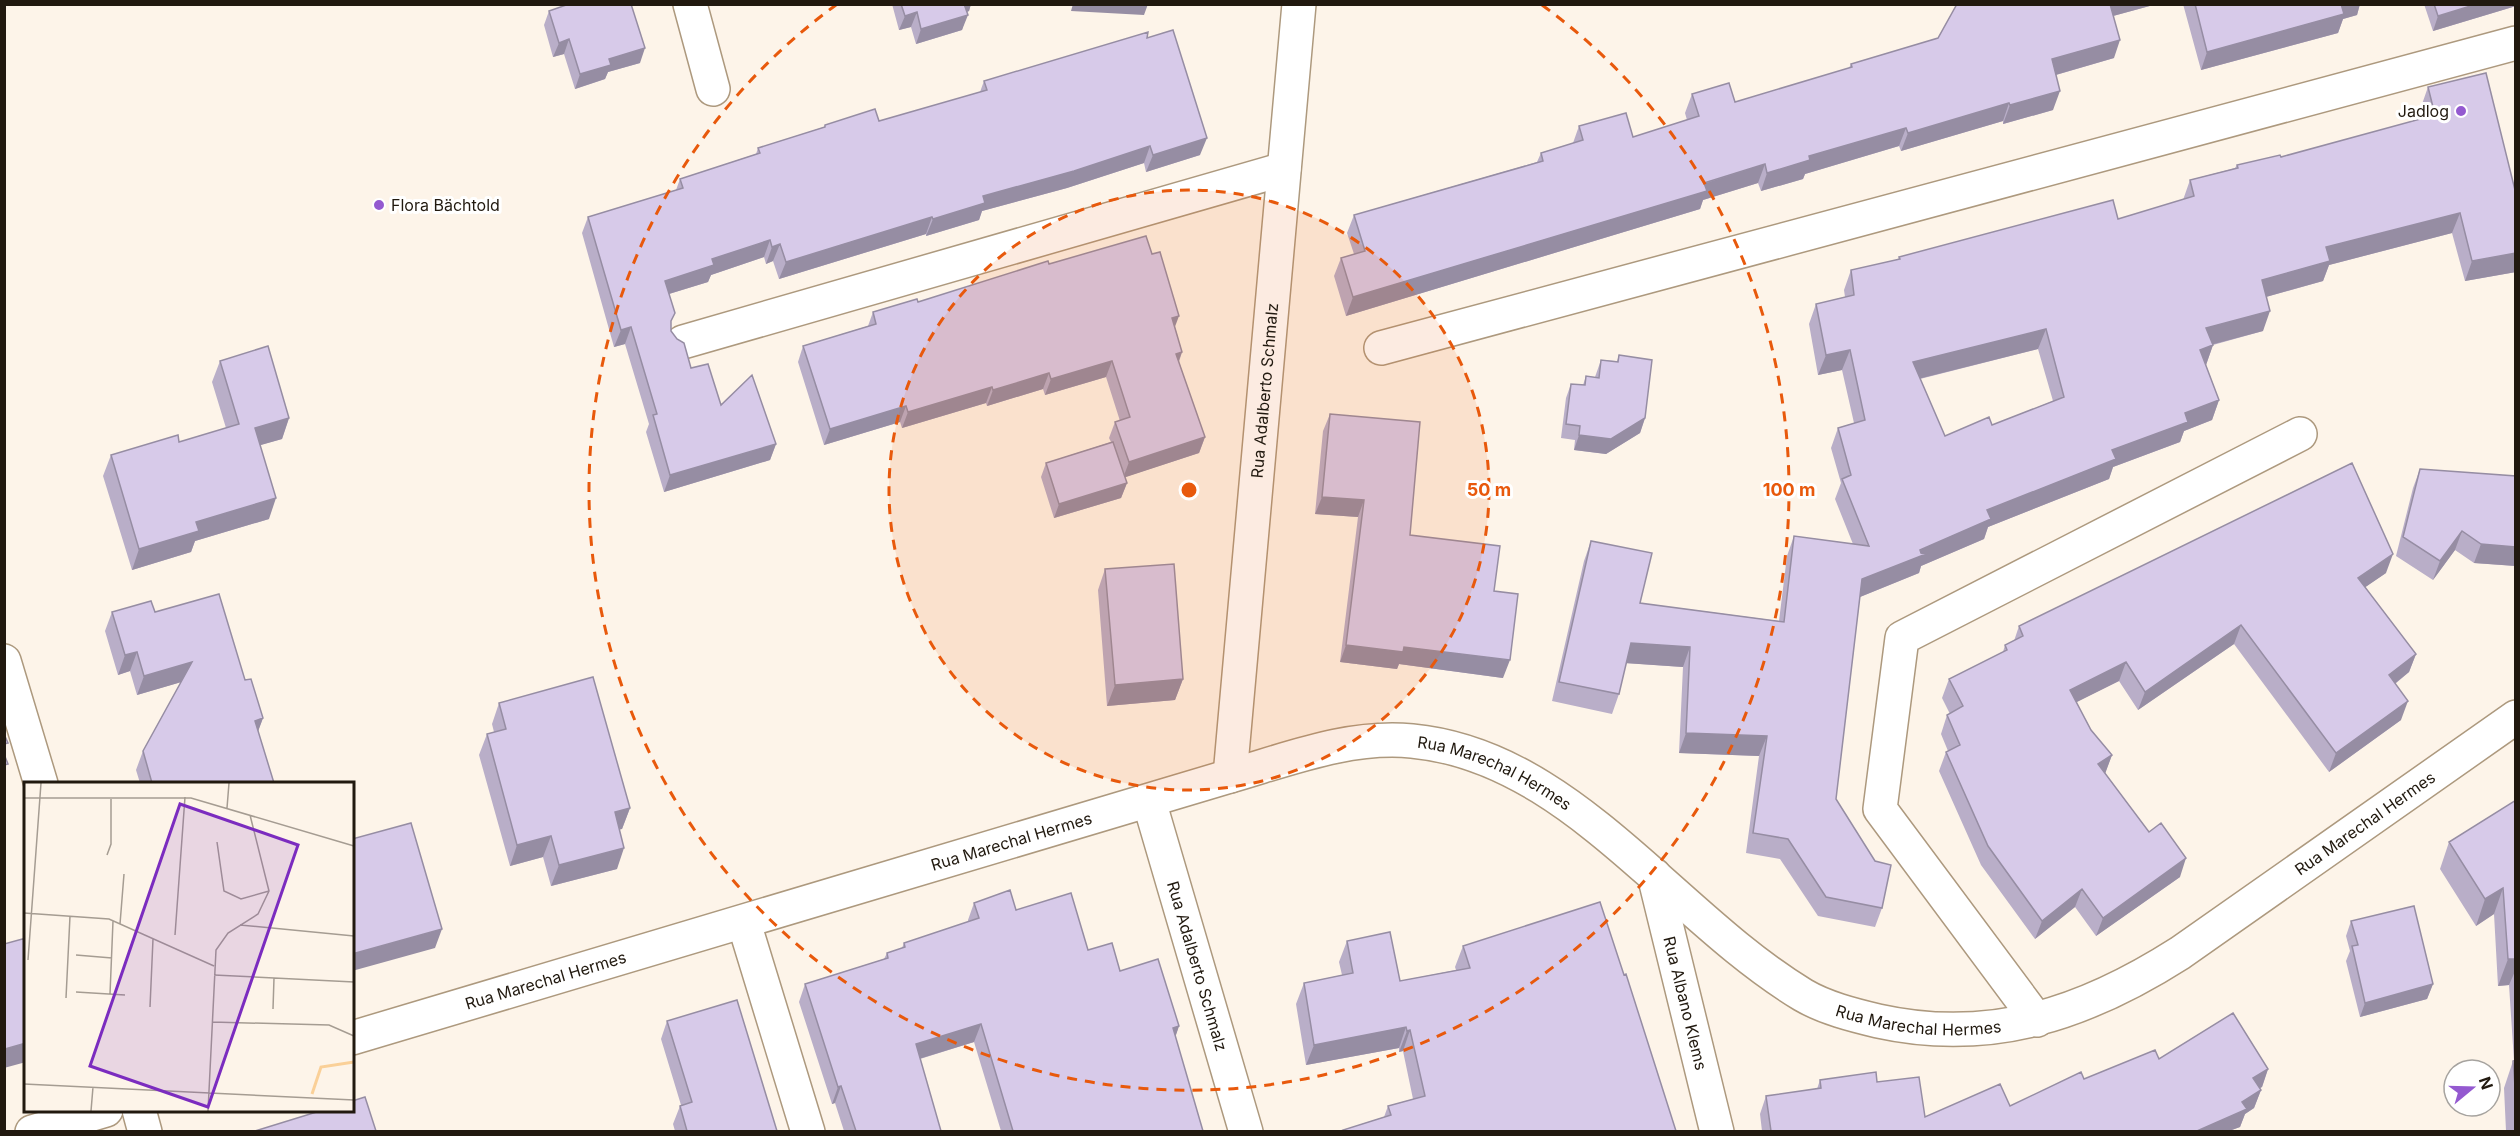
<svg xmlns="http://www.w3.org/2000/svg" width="2520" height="1136" font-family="Inter,sans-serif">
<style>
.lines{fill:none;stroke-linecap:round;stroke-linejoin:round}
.minor-casing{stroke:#ad997e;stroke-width:36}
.minor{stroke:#fff;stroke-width:33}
.wall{fill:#b9aec8;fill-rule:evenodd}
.shaded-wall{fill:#968da3}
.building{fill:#d7cae9;stroke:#968da3;stroke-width:1.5;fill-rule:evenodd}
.ring{fill:none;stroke:#e8590c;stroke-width:3;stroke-dasharray:10 8}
.poi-dot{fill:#9459d0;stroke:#fff;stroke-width:2}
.labels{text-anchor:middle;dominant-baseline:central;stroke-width:6;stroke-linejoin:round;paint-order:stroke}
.poi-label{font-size:16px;fill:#21190f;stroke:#fff;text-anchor:end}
.street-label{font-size:16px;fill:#21190f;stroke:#fff}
.inset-river{fill:none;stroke:#fad098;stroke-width:3}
.inset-road{fill:none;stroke:#a59c92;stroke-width:1.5}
.view{fill:#7b2cbf;fill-opacity:0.15;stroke:#7b2cbf;stroke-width:3}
.inset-edge{fill:none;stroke:#21190f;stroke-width:3}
.centre{fill:#e8590c;stroke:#fff;stroke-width:3}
.ring-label{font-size:18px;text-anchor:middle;font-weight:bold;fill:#e8590c;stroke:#fff;stroke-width:6;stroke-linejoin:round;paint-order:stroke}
</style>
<rect width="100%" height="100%" fill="#fdf4e9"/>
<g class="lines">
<defs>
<g id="minor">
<path d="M690,4L713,89"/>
<path d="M683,342L1284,169"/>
<path d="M1381,348L2516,43"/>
<path d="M4,661L41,784"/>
<path id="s1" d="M1230,776L1299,4"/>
<path id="s2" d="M1149,801L1246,1132"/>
<path id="s3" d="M1654,875L1717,1132"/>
<path d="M744,923L808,1132"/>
<path d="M2037,1020L1880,809L1902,638L2300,434"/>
<path id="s4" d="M352,1038L1230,776C1289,759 1349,735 1412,741C1507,750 1581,811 1650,872C1699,915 1747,961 1803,995C1825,1008 1853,1015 1878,1021C1991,1046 2086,1013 2180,953L2516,717"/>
<path d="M139,1110L145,1132"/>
<path d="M32,1132L106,1110"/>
</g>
</defs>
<!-- minor casing -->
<use href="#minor" class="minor-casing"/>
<!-- minor -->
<use href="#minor" class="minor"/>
</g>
<!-- wall -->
<path class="wall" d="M892,4H971L969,11L967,12L962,30L916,44L911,27L899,30Z
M1957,4H2157L2113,16L2114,58L2056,75L2053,110L2003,124V121L1901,151L1899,146L1805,174L1803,179L1761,191L1758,183L1703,200L1700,209L1346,316L1334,276L1341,258L1354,254L1347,233L1354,215L1537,162L1541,153L1573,143L1579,126L1633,137L1687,120L1685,113L1692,94L1735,102L1849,68L1851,64L1938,38Z
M2183,4H2360L2357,15L2343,19L2338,33L2201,70Z
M2424,4H2516V6L2433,31Z
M549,11L640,63L608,72L605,79L575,89L564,54L553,57L544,25Z
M1147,38L1200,155L1146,172L1144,163L1067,188L982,211L979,220L926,236V234L779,279L773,261L766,264L764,257L711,275L708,282L669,294L671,331L691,368L721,405L776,444L770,460L664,492L646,432L649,424L625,344L614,347L582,233L588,217L676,190L680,179L756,154L758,148L824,127L825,125L879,121L980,92L984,81Z
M2428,87L2516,194V272L2465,281L2452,233L2329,265L2323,281L2266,297L2263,331L2213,345L2206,365L2219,400L2212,420L2184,431L2180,442L2113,467L2109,479L1988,527L1984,539L1921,566L1919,573L1860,597L1836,799L1882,908L1875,927L1818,916L1780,859L1746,853L1759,756L1679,753L1683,667L1626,663L1619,694L1612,714L1552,701L1584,561L1591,541L1640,603L1779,621L1787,556L1794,536L1853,544L1835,499L1841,483L1831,448L1838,428L1854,423L1842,370L1818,375L1809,324L1816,304L1845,297L1844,290L1851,270L1898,260L1899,257L2118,219L2183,200L2190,180L2235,168L2237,165L2281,157L2424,119L2421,107ZM2038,349L2053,401L1992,425L1945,436L1920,379Z
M1049,264L1175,327L1182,352L1179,362L1205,437L1199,453L1125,477L1127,483L1121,498L1054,518L1041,477L1046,463L1111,442L1109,438L1115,422L1120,421L1106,377L1045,395L1043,389L987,406L986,403L902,428L900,422L824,445L798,362L803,346L868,326L873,312L918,302Z
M1619,355L1645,418L1640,433L1606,454L1574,450L1575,440L1561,438L1566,398L1571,384L1583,385L1586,376L1595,377L1601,360L1617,361Z
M220,361L289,418L282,439L260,445L269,519L195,541L191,552L132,570L103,476L111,455L179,442L226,428L212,382Z
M1330,414L1410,535L1494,591L1503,678L1399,664L1397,669L1340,662L1358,517L1315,514L1323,431Z
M2420,469L2516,476V566L2474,563L2455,550L2433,580L2396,556L2413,488Z
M1105,569L1183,679L1175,700L1107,706L1098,590Z
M2386,573L2365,587L2416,654L2409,672L2395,684L2401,720L2329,772L2234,644L2138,710L2119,681L2076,702L2091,730L2112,755L2105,773L2180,877L2096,936L2075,907L2035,939L1981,865L1939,771L1946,752L1948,751L1941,734L1947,715L1950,714L1942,698L1949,679L2003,652L2005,645L2014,641L2019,626Z
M112,612H155L245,680L263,718L258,731L274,783H140L136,770L143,751L181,682L137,695L130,671L118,675L105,631Z
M499,703L630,808L622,829H620L617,869L551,886L543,857L510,866L479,755L487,734L494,732L492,724Z
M2516,800V1131H2506L2504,1088L2513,1061H2514L2509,985L2498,986L2494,914L2476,926L2440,869L2449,842Z
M974,903L1016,910L1088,950L1120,971L1179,1026L1175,1037L1203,1131H1001L974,1042L920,1059L941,1131H844L835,1103L832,1104L799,1002L805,984L884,959L887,953L902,948L904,943L968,922V920Z
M2351,921L2433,984L2427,999L2360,1017L2346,961L2350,951L2346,936Z
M1347,941L1400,981L1456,970L1455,967L1463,946L1624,975L1676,1131H1343V1130L1384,1117L1388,1106L1413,1099L1403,1051L1399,1052V1048L1306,1065L1296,1004L1304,983L1342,975L1339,962Z
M667,1021L777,1131H675L673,1124L680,1106L681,1105L661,1039Z
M2159,1059L2268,1069L2262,1087L2259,1088L2261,1090L2254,1108L2245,1114L2240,1127L2229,1131H1762L1760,1114L1766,1096L1817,1089L1820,1080L1877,1082L1925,1117L2010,1106L2084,1079Z"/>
<!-- shaded-wall -->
<path class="shaded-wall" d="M961,4H971L969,11L958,15Z
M1073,4H1148L1144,15L1071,11Z
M2107,4H2157L2102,19Z
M2340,4H2360L2357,15L2343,19L2338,33L2201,70L2207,52Z
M2477,4H2516V6L2433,31L2438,16Z
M917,12L911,27L899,30L905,16Z
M968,15L962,30L916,44L921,29Z
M569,39L564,54L553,57L559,43Z
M2120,40L2114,58L2045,78L2052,59Z
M645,48L640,63L608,72L605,79L575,89L580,74L609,59Z
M2060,91L2053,110L2003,124L2010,105Z
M2009,103L2003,121L1901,151L1908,133Z
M1906,128L1899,146L1805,174L1803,179L1761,191L1767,173L1809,156Z
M1207,138L1200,155L1146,172L1153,155Z
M1150,146L1144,163L1067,188L982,211L979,220L926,236L933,219L983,196Z
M1765,164L1758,183L1703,200L1700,209L1346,316L1353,297Z
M2460,213L2452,233L2329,265L2323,281L2255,300L2262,280L2326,247Z
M932,217L926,234L779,279L786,262Z
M770,240L764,257L711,275L708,282L659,297L665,281L712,259Z
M780,244L773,261L766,264L772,247Z
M2516,253V272L2465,281L2472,261Z
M2270,311L2263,331L2199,348L2206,328Z
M1179,316L1173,332L1172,318Z
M631,327L625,344L614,347L621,330Z
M2046,329L2038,349L1906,382L1913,362Z
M2213,345L2206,365L2200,350Z
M1850,350L1842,370L1818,375L1826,355Z
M1182,352L1176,368V354Z
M1112,361L1106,377L1045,395L1051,379Z
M1049,373L1043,389L987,406L993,390Z
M992,387L986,403L902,428L908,412Z
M2219,400L2212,420L2184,431L2180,442L2113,467L2109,479L1988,527L1984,539L1921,566L1919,573L1855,599L1862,579L1920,550L1987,510L2112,450L2185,413Z
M906,406L900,422L824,445L830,429Z
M289,418L282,439L247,449L255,428Z
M1645,418L1640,433L1606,454L1574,450L1579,435Z
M1205,437L1199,453L1123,478L1129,462Z
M776,444L770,460L664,492L670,475Z
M1127,483L1121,498L1054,518L1059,504Z
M1322,497L1364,500L1358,517L1315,514Z
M276,498L269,519L195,541L191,552L132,570L139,549L196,522Z
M2462,531L2455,550L2433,580L2440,561Z
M2481,544L2516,547V566L2474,563Z
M2393,554L2386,573L2351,597L2358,578Z
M2241,625L2234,644L2138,710L2145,692Z
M1631,643L1690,647L1683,667L1624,663Z
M1346,645L1404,647L1510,660L1503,678L1399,664L1397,669L1340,662Z
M137,652L130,671L118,675L125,655Z
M2416,654L2409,672L2382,694L2389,675Z
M192,662L185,681L137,695L144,676Z
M2126,662L2119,681L2063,709L2070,690Z
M1183,679L1175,700L1107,706L1115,685Z
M2408,701L2401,720L2329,772L2336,753Z
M263,718L256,737L255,721Z
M1686,733L1767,736L1759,756L1679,753Z
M2112,755L2105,774L2098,764Z
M630,808L622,829L607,833L615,812Z
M551,836L543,857L510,866L517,845Z
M624,848L617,869L551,886L559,865Z
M2186,858L2180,877L2096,936L2103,918Z
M2503,888L2494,914L2476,926L2485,899Z
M2082,889L2075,907L2035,939L2042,921Z
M442,929L435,948L352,971V954Z
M2508,959H2516V969L2509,985L2498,986Z
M2433,984L2427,999L2360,1017L2365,1003Z
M981,1024L974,1042L909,1062L916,1044Z
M1179,1026L1173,1044V1028Z
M1406,1027L1399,1048L1306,1065L1314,1045Z
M1410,1030L1403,1051L1399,1052L1407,1031Z
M26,1043V1062L4,1068L5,1049Z
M2268,1069L2262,1087L2246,1096L2253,1078Z
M841,1086L835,1103L832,1104L838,1087Z
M2261,1090L2254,1108L2245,1114L2240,1127L2229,1131H2197Z"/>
<!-- building -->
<path class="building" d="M569,4H631L645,48L609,59L611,65L580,74L569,39L559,43L549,11Z
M901,4H964L968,15L921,29L917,12L905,16Z
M1957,4H2110L2120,40L2052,59L2060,91L2010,105L2009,103L1908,133L1906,128L1809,156L1810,160L1767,173L1765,164L1704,183L1707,191L1353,297L1341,258L1365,251L1354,215L1543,161L1541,153L1583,140L1579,126L1626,113L1633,137L1699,116L1692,94L1729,83L1735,102L1852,67L1851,64L1938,38Z
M2195,4H2341L2344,14L2207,52Z
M2434,4H2477L2438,16Z
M1173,30L1207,138L1153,155L1150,146L1074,171L983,196L985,203L933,219L932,217L786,262L780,244L772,247L770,240L712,259L714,265L665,281L675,313L671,321V331L677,339L684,343L691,368L708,364L721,405L752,375L776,444L670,475L653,415L657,414L631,327L621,330L588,217L683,188L680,179L760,153L758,148L825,127V125L875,109L879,121L987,90L984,81L1148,32L1147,38Z
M2486,73L2516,194V253L2472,261L2460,213L2326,247L2330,261L2262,280L2270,311L2206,328L2213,345L2200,350L2219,400L2185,413L2188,422L2112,450L2116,459L1987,510L1991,519L1920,550L1921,553L1926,554L1862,579L1836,799L1875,861L1891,865L1882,908L1826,897L1788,839L1753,833L1767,736L1686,733L1690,647L1631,643L1619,694L1559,682L1591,541L1652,553L1640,603L1784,622L1794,536L1869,546L1842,479L1851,475L1838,428L1865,420L1850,350L1826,355L1816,304L1854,295L1851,270L1900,259L1899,257L2113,200L2118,219L2194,196L2190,180L2238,168L2237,165L2280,155L2281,157L2435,115L2428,87ZM2046,329L2064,397L1992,425L1989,417L1945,436L1913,362Z
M1146,236L1152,254L1160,252L1179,316L1172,318L1182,352L1176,354L1205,437L1129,462L1115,422L1130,417L1112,361L1051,379L1049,373L993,390L992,387L908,412L906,406L830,429L803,346L876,324L873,312L917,299L918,302L1048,261L1049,264Z
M268,346L289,418L255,428L276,498L196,522L199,531L139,549L111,455L178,435L179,442L239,424L220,361Z
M1619,355L1652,360L1645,418L1611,439L1579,435L1580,426L1566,424L1571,384L1585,385L1586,376L1599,378L1601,360L1618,362Z
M1330,414L1420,422L1410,535L1500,546L1494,591L1518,594L1510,660L1404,647L1403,652L1346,645L1364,500L1322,497Z
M1113,442L1127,483L1059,504L1046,463Z
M2352,463L2393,554L2358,578L2416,654L2389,675L2408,701L2336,753L2241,625L2145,692L2126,662L2070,690L2091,730L2112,755L2098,764L2149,832L2161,823L2186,858L2103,918L2082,889L2042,921L1988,846L1946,752L1960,745L1947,715L1963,706L1949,679L2007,650L2005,645L2023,636L2019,626Z
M2420,469L2516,476V547L2481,544L2462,531L2440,561L2403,537Z
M1174,564L1183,679L1115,685L1105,569Z
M219,594L245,680L251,679L263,718L255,721L274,783H152L143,751L192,662L144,676L137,652L125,655L112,612L151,601L155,612Z
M593,677L630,808L615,812L624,848L559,865L551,836L517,845L487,734L506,729L499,703Z
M4,734L8,743L4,744Z
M4,754L8,764L4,765Z
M2516,800V959H2508L2503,888L2485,899L2449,842Z
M411,823L442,929L352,954V839Z
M1010,890L1016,910L1071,893L1088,950L1112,943L1120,971L1158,959L1179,1026L1173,1028L1203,1131H1013L981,1024L916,1044L941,1131H856L841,1086L838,1087L805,984L888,958L887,953L905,947L904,943L979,918L974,903Z
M1600,902L1624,975L1626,974L1676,1131H1344L1343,1130L1391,1115L1388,1106L1425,1096L1410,1030L1407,1031L1406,1027L1314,1045L1304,983L1353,973L1347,941L1390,932L1400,981L1470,968L1463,946Z
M2414,906L2433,984L2365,1003L2352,946L2358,945L2351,921Z
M26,938V1043L5,1049L4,944Z
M737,1000L777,1131H687L680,1106L692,1102L667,1021Z
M2233,1013L2268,1069L2253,1078L2261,1090L2242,1102L2247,1109L2197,1131H1771L1766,1096L1821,1088L1820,1080L1876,1072L1877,1082L1919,1077L1925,1117L2000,1084L2010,1106L2081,1072L2084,1079L2155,1050L2159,1059Z
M2516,1060V1099L2513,1061Z
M365,1097L376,1131H255L323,1110H352V1101Z"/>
<!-- distance rings -->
<circle cx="1189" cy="490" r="300" fill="#e8590c" fill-opacity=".12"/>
<g class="ring">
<circle cx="1189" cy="490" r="300"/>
<path d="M1542 5A600 600 0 1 1 836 5"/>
</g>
<!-- markers -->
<g class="poi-dot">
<circle cx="2461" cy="111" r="6"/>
<circle cx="379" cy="205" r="6"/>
</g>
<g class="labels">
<!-- poi labels -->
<g class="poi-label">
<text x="2449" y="111">Jadlog</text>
<text x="391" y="205" text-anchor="start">Flora Bächtold</text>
</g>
<!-- street labels -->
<g class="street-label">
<text stroke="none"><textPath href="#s1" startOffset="387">Rua Adalberto Schmalz</textPath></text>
<text stroke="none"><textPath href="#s4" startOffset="1192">Rua Marechal Hermes</textPath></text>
<text stroke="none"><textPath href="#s4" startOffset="2200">Rua Marechal Hermes</textPath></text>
<text stroke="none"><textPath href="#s4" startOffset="688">Rua Marechal Hermes</textPath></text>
<text stroke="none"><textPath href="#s2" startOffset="172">Rua Adalberto Schmalz</textPath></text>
<text stroke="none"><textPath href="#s4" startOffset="202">Rua Marechal Hermes</textPath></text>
<text stroke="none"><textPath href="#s3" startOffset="132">Rua Albano Klems</textPath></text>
<text stroke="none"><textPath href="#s4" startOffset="1696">Rua Marechal Hermes</textPath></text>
</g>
</g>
<!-- overview -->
<g transform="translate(24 782)">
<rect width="330" height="330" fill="#fdf4e9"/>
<path class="inset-river" d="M288,312L297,285L330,280"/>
<path class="inset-road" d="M0,16H167L330,64M203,26L205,1M193,60L200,109L217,117L245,109M83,73L87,62V17M0,131L85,137L190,184M96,142L100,92M216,143L330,154M151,153L161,15M52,173L88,176M4,178L17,1M190,193L330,200M52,210L101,213M86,212L89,139M42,216L46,134M126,225L129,157M249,227L250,196M188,240L305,243L330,254M0,302L330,318M67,329L69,305M184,329L192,168L204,151L234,132L245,109L226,33"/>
<path class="view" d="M156,22L274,63L184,325L66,284Z"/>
<rect width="330" height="330" class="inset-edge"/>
</g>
<circle cx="1189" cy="490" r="9" class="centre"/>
<g class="ring-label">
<text x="1489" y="496">50 m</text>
<text x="1789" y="496">100 m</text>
</g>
<!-- border -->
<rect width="2520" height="1136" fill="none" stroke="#21190f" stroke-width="12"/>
<!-- north arrow -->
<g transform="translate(2472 1088) rotate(71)"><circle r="28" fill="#ffffff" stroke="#a6a39f" stroke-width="1.5"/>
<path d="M0-4.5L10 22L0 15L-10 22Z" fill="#9459d0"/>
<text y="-9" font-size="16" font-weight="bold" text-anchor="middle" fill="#21190f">N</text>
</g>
</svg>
